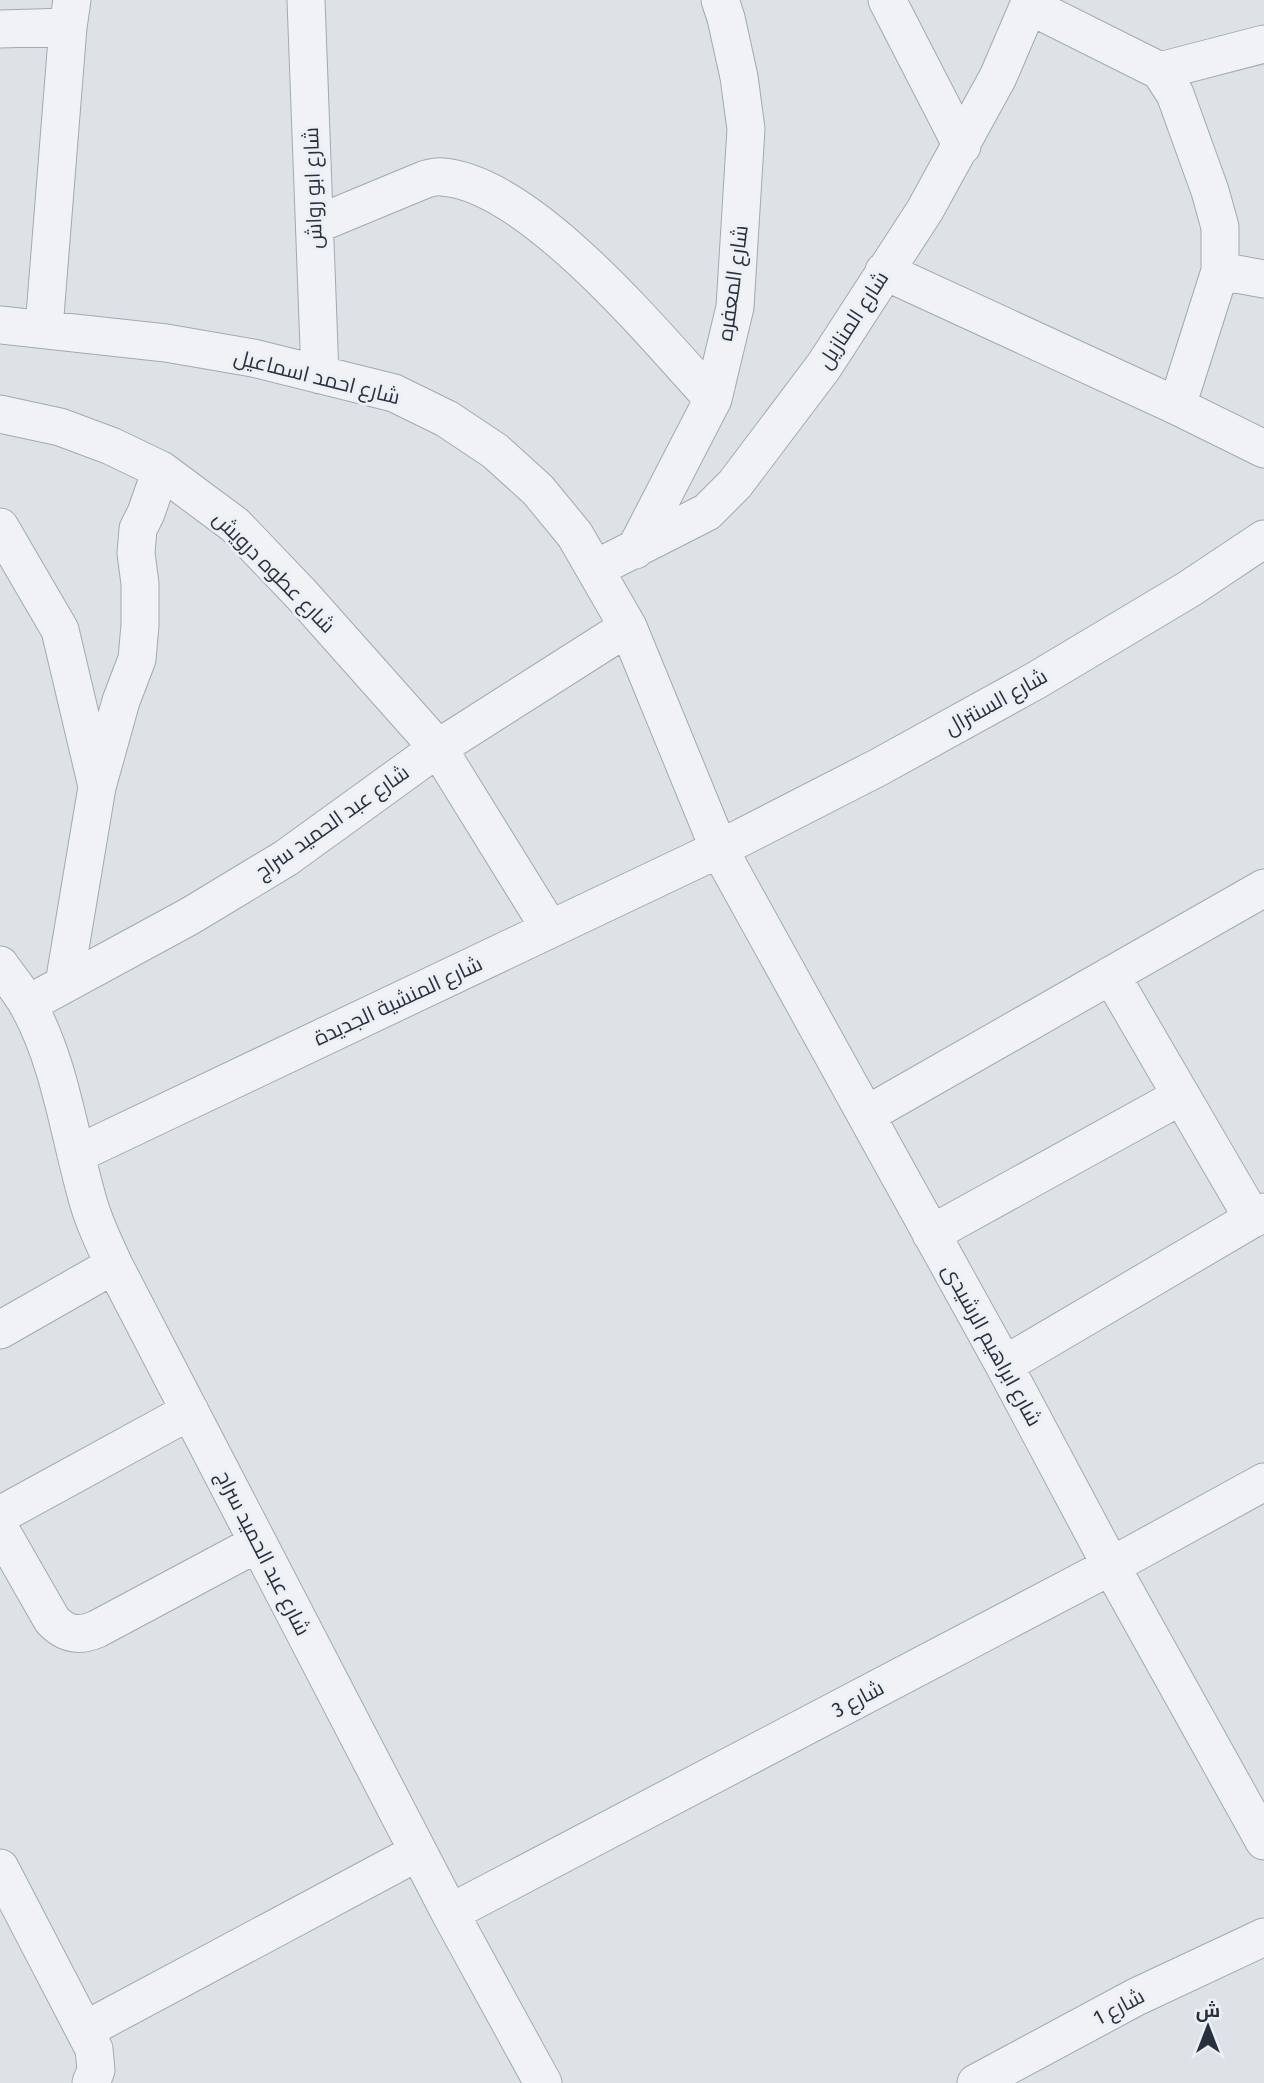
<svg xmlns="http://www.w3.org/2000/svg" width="1264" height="2083" font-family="'Fira Sans Condensed',Cairo,sans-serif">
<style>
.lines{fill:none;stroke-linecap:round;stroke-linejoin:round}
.minor-casing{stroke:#a3a9b1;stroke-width:39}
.minor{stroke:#f0f2f5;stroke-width:37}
.labels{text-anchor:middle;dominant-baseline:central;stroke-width:6;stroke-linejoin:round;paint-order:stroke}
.street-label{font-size:21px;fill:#27303d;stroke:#ecf0f5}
</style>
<rect width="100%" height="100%" fill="#dde2e7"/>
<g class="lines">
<defs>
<path id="minor" d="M306,0L320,375
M887,0L962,146
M1030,6L1160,71L1175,94L1210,191L1220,227V271L1177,406L1264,449
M0,29L68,27
M1160,71L1264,44
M315,225L426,179C431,178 437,176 442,177C530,183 655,336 713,399
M884,271L1177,406
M1220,271L1264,279
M0,325L166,343L253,358L394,393L447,419L495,451L538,490L575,535L628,627L719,849L1004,1365L1111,1566L1264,1841
M44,328L68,27L72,0
M0,414L60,427L111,446L161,470L235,525L301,594L438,748L550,929
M0,527L60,630L96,782
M635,550L713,399L735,307L746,129L739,77L726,18L720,0
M595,569L707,512L735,484L824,366L925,210L998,77L1031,0
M0,965C9,978 20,991 28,1005C59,1061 68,1128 85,1190C91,1216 103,1241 114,1265L450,1913L543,2083
M1111,975L1253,1219
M64,984L97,787L121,701L137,659L140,625V584L136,553L138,529L146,513L161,470
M28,1004L190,916L286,858L438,748L628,627
M866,1115L1264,888
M77,1154L719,849L879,767L1035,681L1189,589L1264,539
M931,1234L1181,1096
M0,1330L114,1265
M1004,1365L1264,1212
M0,1515L190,1411
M0,1529L52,1620C66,1635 79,1637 97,1629L258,1543
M0,1868L94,2049L96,2070L91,2083
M450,1913L1111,1566L1264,1482
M85,2030L418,1852
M976,2083L1136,1997L1264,1937"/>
</defs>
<!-- minor casing -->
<use href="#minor" class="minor-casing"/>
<!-- minor -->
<use href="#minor" class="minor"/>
</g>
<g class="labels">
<!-- street labels -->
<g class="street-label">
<text transform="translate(313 188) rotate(-92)">شارع ابو رواش</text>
<text transform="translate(733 283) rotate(-82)">شارع المعفره</text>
<text transform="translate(853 320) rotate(-57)">شارع المنازيل</text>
<text transform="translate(317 377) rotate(14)">شارع احمد اسماعيل</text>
<text transform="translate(274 572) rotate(45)">شارع عطوه درويش</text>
<text transform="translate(996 702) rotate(-29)">شارع السنترال</text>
<text transform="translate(332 822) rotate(-35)">شارع عبد الحميد سراج</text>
<text transform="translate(398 1001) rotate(-25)">شارع المنشية الجديدة</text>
<text transform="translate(992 1345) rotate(61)">شارع ابراهيم الرشيدى</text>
<text transform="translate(263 1553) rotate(63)">شارع عبد الحميد سراج</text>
<text transform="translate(858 1699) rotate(-28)">شارع 3</text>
<text transform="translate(1119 2007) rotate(-28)">شارع 1</text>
</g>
</g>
<!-- north arrow -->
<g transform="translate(1208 2027)" stroke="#ecf0f5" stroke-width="5" paint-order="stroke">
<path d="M0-5L12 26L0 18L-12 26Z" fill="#27303d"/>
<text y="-10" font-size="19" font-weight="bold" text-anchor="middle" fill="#27303d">ش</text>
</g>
</svg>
